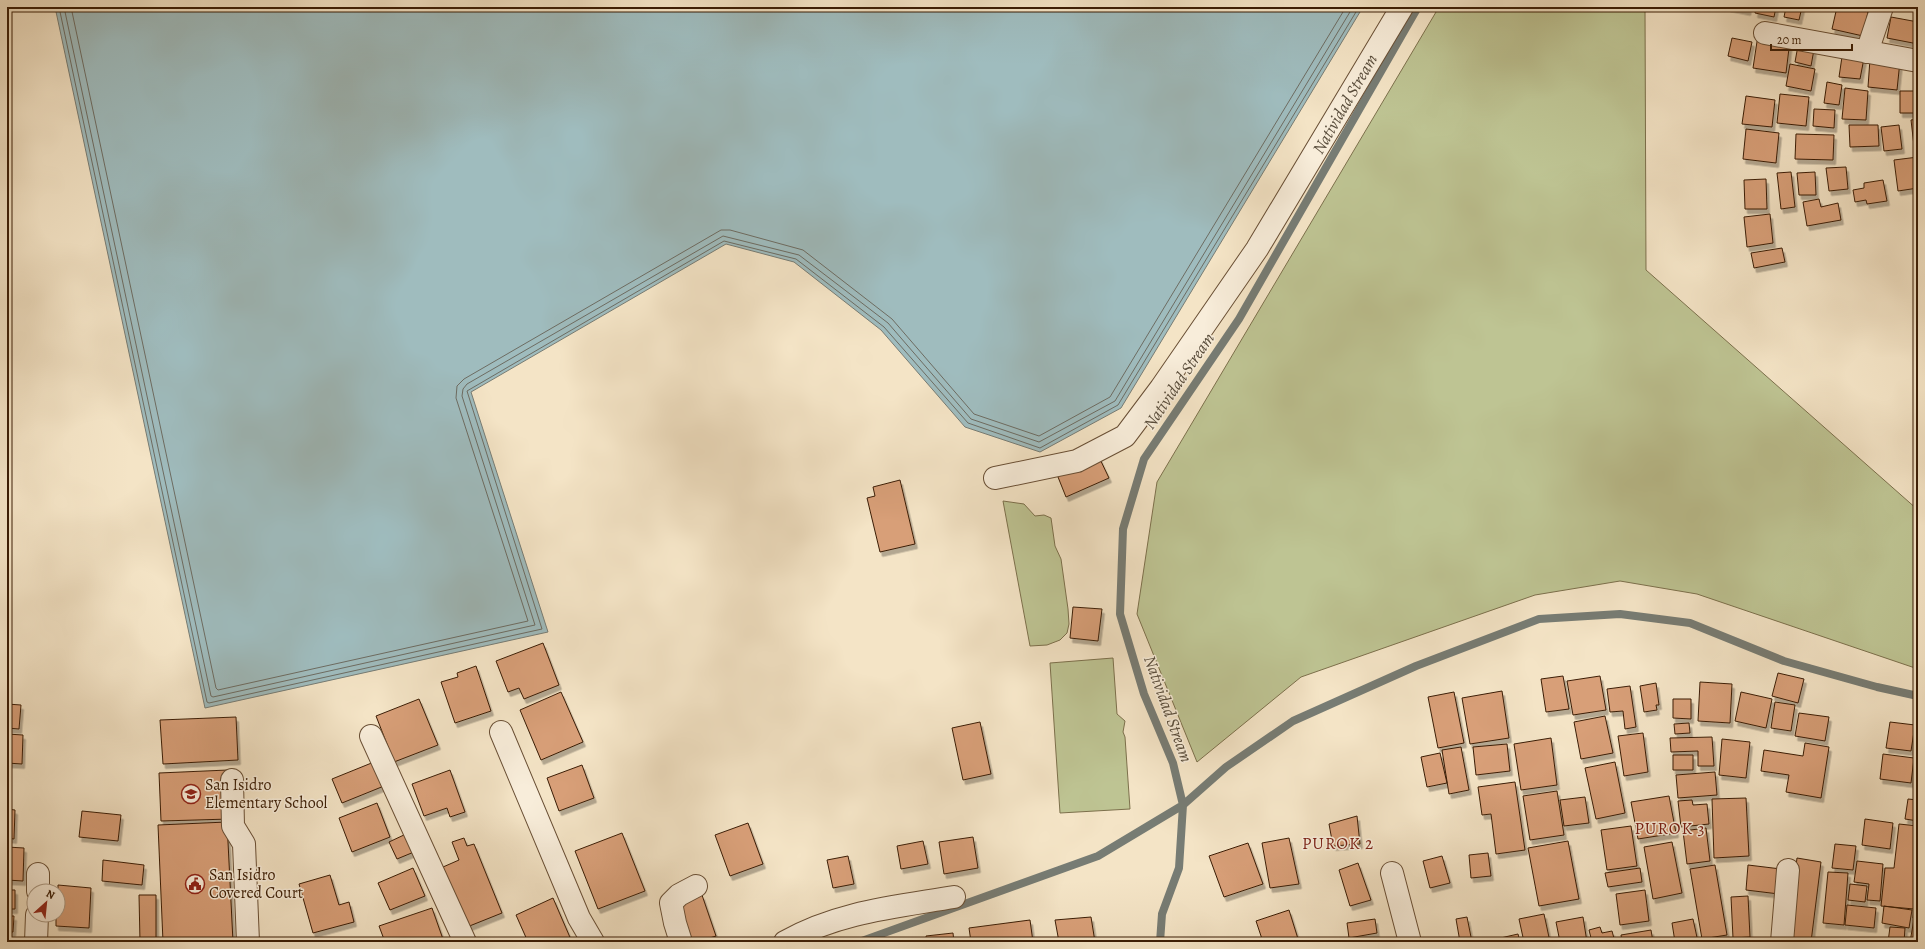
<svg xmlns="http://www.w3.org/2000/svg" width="1925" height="949" font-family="Alegreya,serif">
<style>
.green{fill:#bec493;stroke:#7c704c}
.water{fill:#9fbcbe;stroke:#777c74}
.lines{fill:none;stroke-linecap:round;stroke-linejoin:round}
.shore{stroke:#6d6c62;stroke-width:1}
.stream{stroke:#777c74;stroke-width:8}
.building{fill:#d89f78;stroke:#3b1d05;filter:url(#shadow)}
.street-casing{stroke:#694f35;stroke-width:24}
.street{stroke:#f8edda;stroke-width:22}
.labels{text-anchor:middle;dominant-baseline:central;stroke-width:3;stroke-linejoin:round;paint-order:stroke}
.poi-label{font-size:16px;fill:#3b1d05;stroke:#f8edda;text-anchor:start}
.water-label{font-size:17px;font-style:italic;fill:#594d3c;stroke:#f8edda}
.neighbourhood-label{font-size:17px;letter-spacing:1px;fill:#7a1f14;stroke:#f8edda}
</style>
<defs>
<filter id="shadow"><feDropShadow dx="2.5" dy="4.5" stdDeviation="0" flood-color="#0004"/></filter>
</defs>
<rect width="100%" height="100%" fill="#f4e4c6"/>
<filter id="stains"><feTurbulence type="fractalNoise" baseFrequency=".005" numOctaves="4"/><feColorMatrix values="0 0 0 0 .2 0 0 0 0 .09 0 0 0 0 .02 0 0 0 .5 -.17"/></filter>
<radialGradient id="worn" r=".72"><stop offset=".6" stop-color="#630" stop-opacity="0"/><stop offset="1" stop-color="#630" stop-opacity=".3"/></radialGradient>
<!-- green -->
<path class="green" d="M1439,7H1645L1646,270L1918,510V669L1697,594L1620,581L1535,595L1301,677L1197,762L1137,614L1157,482Z
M1003,501L1024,504L1035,516L1044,515L1051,518L1055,546L1061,559L1068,609L1069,624L1067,633L1060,640L1047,645L1030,646Z
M1113,658L1117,714L1125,721L1123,732L1125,737L1130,809L1060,813L1050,663Z"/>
<!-- water -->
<path class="water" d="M55,7H1363L1121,408L1040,452L965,427L881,330L794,262L726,244L471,392L548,632L205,708Z"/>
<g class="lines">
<!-- shore -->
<path class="shore" d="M59,7L207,702L209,703L542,629L467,391L724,241L796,259L884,327L968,423L1040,448L1118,405L1359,7
M64,7L211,696L213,697L535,625L462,396L463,389L467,384L723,236L799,255L888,323L971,419L1039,442L1115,401L1353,7
M71,7L216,688L218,690L528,621L456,398L457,386L464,379L721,230H730L803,250L892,319L974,414L1039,436L1110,397L1346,7"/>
<!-- stream -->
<path class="stream" d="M859,942L1098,856L1183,805L1226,767L1293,721L1416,666L1539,619L1620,614L1690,623L1784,661L1877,687L1918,696
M1160,942L1162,914L1179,868L1183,805L1173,763L1144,694L1120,614L1123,529L1144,459L1239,319L1418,7"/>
</g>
<!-- building -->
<path class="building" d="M1728,7H1749L1748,11Z
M1756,7H1776L1774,17L1755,13Z
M1786,7H1802L1799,20L1784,17Z
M1837,7H1869L1863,36L1832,29Z
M1891,17L1918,22V44L1887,38Z
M1758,35L1790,40L1786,73L1753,68Z
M1732,38L1752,42L1748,61L1728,56Z
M1799,40L1815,44L1811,66L1795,62Z
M1843,50L1865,53L1860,79L1839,77Z
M1870,59L1900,61L1897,90L1868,87Z
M1790,64L1815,69L1811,91L1786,86Z
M1827,82L1842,85L1839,105L1824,103Z
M1845,88L1868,91L1866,120L1842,119Z
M1900,91H1918V113H1900Z
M1780,94L1809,97L1806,126L1777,123Z
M1746,96L1775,100L1772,127L1742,124Z
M1814,109L1835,110L1834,128L1813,126Z
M1918,119V146H1914L1911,120Z
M1849,125H1878L1879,146L1850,147Z
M1899,125L1902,149L1884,151L1881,127Z
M1746,129L1779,133L1776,163L1743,159Z
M1796,134L1834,135L1833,160L1795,159Z
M1918,157V188L1898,191L1894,160Z
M1846,167L1848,189L1829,191L1826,168Z
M1791,172L1795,207L1781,209L1777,173Z
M1815,172L1816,195H1799L1797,173Z
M1766,179L1767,209H1745L1744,180Z
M1883,180L1887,201L1867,204L1866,200L1855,202L1853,190L1864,188V183Z
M1819,199L1821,207L1838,203L1841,220L1807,226L1803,202Z
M1770,214L1773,243L1747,247L1744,217Z
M1782,248L1785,262L1754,268L1751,253Z
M1098,455L1109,478L1066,497L1056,472Z
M900,480L915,544L880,552L867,498L875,496L873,487Z
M1073,607L1102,609L1098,641L1070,638Z
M543,643L559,685L524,699L519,688L508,692L496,661Z
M476,666L491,711L455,723L441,682L458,677L457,673Z
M1778,673L1804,679L1798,703L1772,696Z
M1563,676L1569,709L1546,712L1541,679Z
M1600,676L1606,710L1573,715L1567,681Z
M1700,682L1732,684L1730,723L1698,721Z
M1656,683L1659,705H1656L1657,710L1644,712L1640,686Z
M1630,686L1636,727L1625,729L1623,711L1610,712L1607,689Z
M1502,691L1509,738L1470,744L1462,698Z
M561,692L583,742L541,760L520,710Z
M1454,692L1464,743L1438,748L1428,697Z
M1741,692L1772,699L1766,728L1735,721Z
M419,699L438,745L394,762L376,716Z
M1673,699H1691V719L1673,718Z
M1775,702L1795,705L1791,731L1771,728Z
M7,704L21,705L19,729L7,728Z
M1799,713L1829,717L1825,741L1795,736Z
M1605,716L1613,753L1581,759L1574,722Z
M236,717L238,760L163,764L160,720Z
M980,722L991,774L963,780L952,728Z
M1890,722L1915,725L1911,751L1886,748Z
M1689,723L1690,733L1675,734L1674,724Z
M1643,733L1648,772L1624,776L1618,736Z
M7,734L23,735L22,764L7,763Z
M1712,737L1714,766H1698V751L1671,752L1670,738Z
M1551,738L1557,785L1521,790L1514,744Z
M1722,739L1750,742L1746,778L1719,775Z
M1805,743L1829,747L1821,798L1786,792L1789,775L1761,771L1764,750L1803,756Z
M1507,744L1510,771L1476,775L1473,747Z
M1461,747L1469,790L1449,794L1442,750Z
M1440,753L1447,783L1427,787L1421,757Z
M1883,754L1914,758L1911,783L1880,779Z
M1673,755H1693V770H1673Z
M1918,756V776L1914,775Z
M374,762L384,786L342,803L332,779Z
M1615,762L1625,813L1596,819L1585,768Z
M582,765L594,798L559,811L547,778Z
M228,770L230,819L161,821L159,773Z
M450,770L465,812L450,817L447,808L424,816L412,784Z
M1715,772L1717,795L1678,798L1676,775Z
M1515,782L1525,850L1496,854L1491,814L1482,815L1478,787Z
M1557,791L1564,835L1530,840L1523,796Z
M1669,796L1676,833L1638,839L1631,802Z
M1585,797L1589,823L1564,826L1560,800Z
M1746,798L1749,856L1714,858L1712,799Z
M1908,799L1918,800V821L1905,819Z
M1692,800L1693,805L1707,804L1709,824L1681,827L1678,801Z
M377,803L390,837L352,852L339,818Z
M7,809L15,810L14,839L7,838Z
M82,811L121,815L118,841L79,837Z
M1357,816L1360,844L1333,846L1329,824Z
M1865,819L1893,823L1890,849L1862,845Z
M227,822L233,942H163L158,825Z
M748,823L763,864L730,876L715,835Z
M1899,824L1918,826V867L1914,909L1881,906L1885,868H1894Z
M1631,826L1637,866L1607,870L1601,830Z
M1706,828L1710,861L1687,864L1683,831Z
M622,833L645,891L598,909L575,851Z
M406,834L414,852L397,859L389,842Z
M973,837L978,868L944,874L939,842Z
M464,838L467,846L474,844L502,913L467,927L443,867L459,860L452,842Z
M1289,838L1299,884L1270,888L1262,843Z
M923,841L928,864L901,869L897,846Z
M1568,841L1579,899L1539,906L1528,848Z
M1672,842L1682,893L1653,899L1644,847Z
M1248,843L1263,884L1224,897L1209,856Z
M1835,844L1856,846L1853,870L1832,868Z
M7,847L24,848L23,881L7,880Z
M1488,853L1491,876L1471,878L1469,855Z
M848,856L854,884L833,888L827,860Z
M1442,856L1450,883L1430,888L1423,861Z
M1797,858L1821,862L1811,942H1786Z
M103,860L144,865L142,885L102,881Z
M1857,861L1883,864L1880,901L1867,900L1869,884L1854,882Z
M1358,863L1371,900L1350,906L1339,870Z
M1715,865L1727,935L1702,939L1690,869Z
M1748,865L1781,869L1779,894L1746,890Z
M413,868L425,896L390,910L378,883Z
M1640,868L1642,882L1608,887L1605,873Z
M1828,872L1848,873L1844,925L1823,923Z
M330,875L339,905L349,902L354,922L313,933L299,884Z
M1918,882V919L1913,918Z
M1850,884L1867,886L1865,902L1848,900Z
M58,885L91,888L89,928L56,926V915H58Z
M7,890H15V909H7Z
M1645,890L1649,921L1620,925L1616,894Z
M139,895H156V942H140Z
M702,895L716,936L697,942H686L673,905Z
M1748,896L1750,937L1733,938L1731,897Z
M553,898L572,942H528L516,915Z
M1847,905L1876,908L1874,928L1845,925Z
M1884,906L1912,910L1909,928L1882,923Z
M432,908L444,942H385L379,926Z
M1289,910L1299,942H1263L1256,921Z
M1544,914L1550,942H1524L1519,919Z
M7,916H14L13,932H7Z
M1091,917L1095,942H1059L1055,920Z
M1467,917L1472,942H1460L1456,919Z
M1583,917L1587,942H1560L1556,922Z
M1375,919L1377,933L1349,938L1347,923Z
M1693,919L1698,942H1675L1672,923Z
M1914,919L1918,920V942H1910Z
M1030,920L1033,942H971L969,928Z
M1600,927L1602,933L1612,931L1615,942H1592L1589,930Z
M1890,927L1905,928L1904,942H1888Z
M1651,930L1653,942H1622L1621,935Z
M953,933L954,942H927L926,936Z
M1518,934L1520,942H1483Z
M59,938L96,940V942H59Z
M339,939L340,942H319Z"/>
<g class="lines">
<defs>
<path id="street" d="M1765,33L1918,61
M1867,52L1882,7
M995,478L1077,461L1125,436L1161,388L1257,249L1402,7
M501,732L579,918L593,942
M371,736L465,942
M232,780L233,826L244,844L248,942
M1392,873L1410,942
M38,891V874
M36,942L37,915
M681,942L675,923L671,903L679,895L696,886
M785,942C838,912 895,907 954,897
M1782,942L1788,870"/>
</defs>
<!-- street casing -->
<use href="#street" class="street-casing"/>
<!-- street -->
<use href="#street" class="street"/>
</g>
<!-- icons -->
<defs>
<symbol id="school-ring" viewBox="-11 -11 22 22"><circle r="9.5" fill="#f8edda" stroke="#8f2418" stroke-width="1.5"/><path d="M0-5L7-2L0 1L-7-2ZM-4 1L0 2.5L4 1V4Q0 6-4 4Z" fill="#8f2418"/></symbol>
<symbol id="civic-ring" viewBox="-11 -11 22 22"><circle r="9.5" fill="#f8edda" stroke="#8f2418" stroke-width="1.5"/><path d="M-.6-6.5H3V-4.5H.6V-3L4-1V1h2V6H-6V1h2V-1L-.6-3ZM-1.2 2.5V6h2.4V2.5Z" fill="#8f2418"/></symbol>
</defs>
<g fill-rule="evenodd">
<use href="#school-ring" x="180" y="783" width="22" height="22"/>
<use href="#civic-ring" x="184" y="873" width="22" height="22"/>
</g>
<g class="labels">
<!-- poi labels -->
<g class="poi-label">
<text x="205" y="785">San Isidro<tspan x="205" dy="18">Elementary School</tspan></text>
<text x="209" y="875">San Isidro<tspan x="209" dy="18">Covered Court</tspan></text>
</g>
<!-- water labels -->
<g class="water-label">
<text transform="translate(1345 104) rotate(-60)">Natividad Stream</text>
<text transform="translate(1179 381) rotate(-56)">Natividad Stream</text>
<text transform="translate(1168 709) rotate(70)">Natividad Stream</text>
</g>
<!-- neighbourhood labels -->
<g class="neighbourhood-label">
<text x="1670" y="828">PUROK 3</text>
<text x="1338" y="843">PUROK 2</text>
</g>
</g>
<!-- margin -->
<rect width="1925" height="949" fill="none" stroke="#f4e4c6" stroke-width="24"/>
<rect x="8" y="8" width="1909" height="933" fill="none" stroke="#3b1d05" stroke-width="2"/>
<rect x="12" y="12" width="1901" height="925" fill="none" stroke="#3b1d05"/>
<!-- north arrow -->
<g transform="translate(46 903) rotate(27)"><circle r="19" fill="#f8edda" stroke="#ac9a85"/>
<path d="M0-3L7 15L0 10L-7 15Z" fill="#8f2418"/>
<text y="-6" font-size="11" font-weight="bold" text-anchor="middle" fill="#3b1d05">N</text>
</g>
<!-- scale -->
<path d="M1771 44v6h81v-6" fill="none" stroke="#3b1d05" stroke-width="2"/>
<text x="1777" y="44" font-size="12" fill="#3b1d05" stroke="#f8edda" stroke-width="3" paint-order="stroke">20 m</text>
<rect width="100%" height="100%" filter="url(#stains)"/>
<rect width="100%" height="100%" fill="url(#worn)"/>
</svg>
